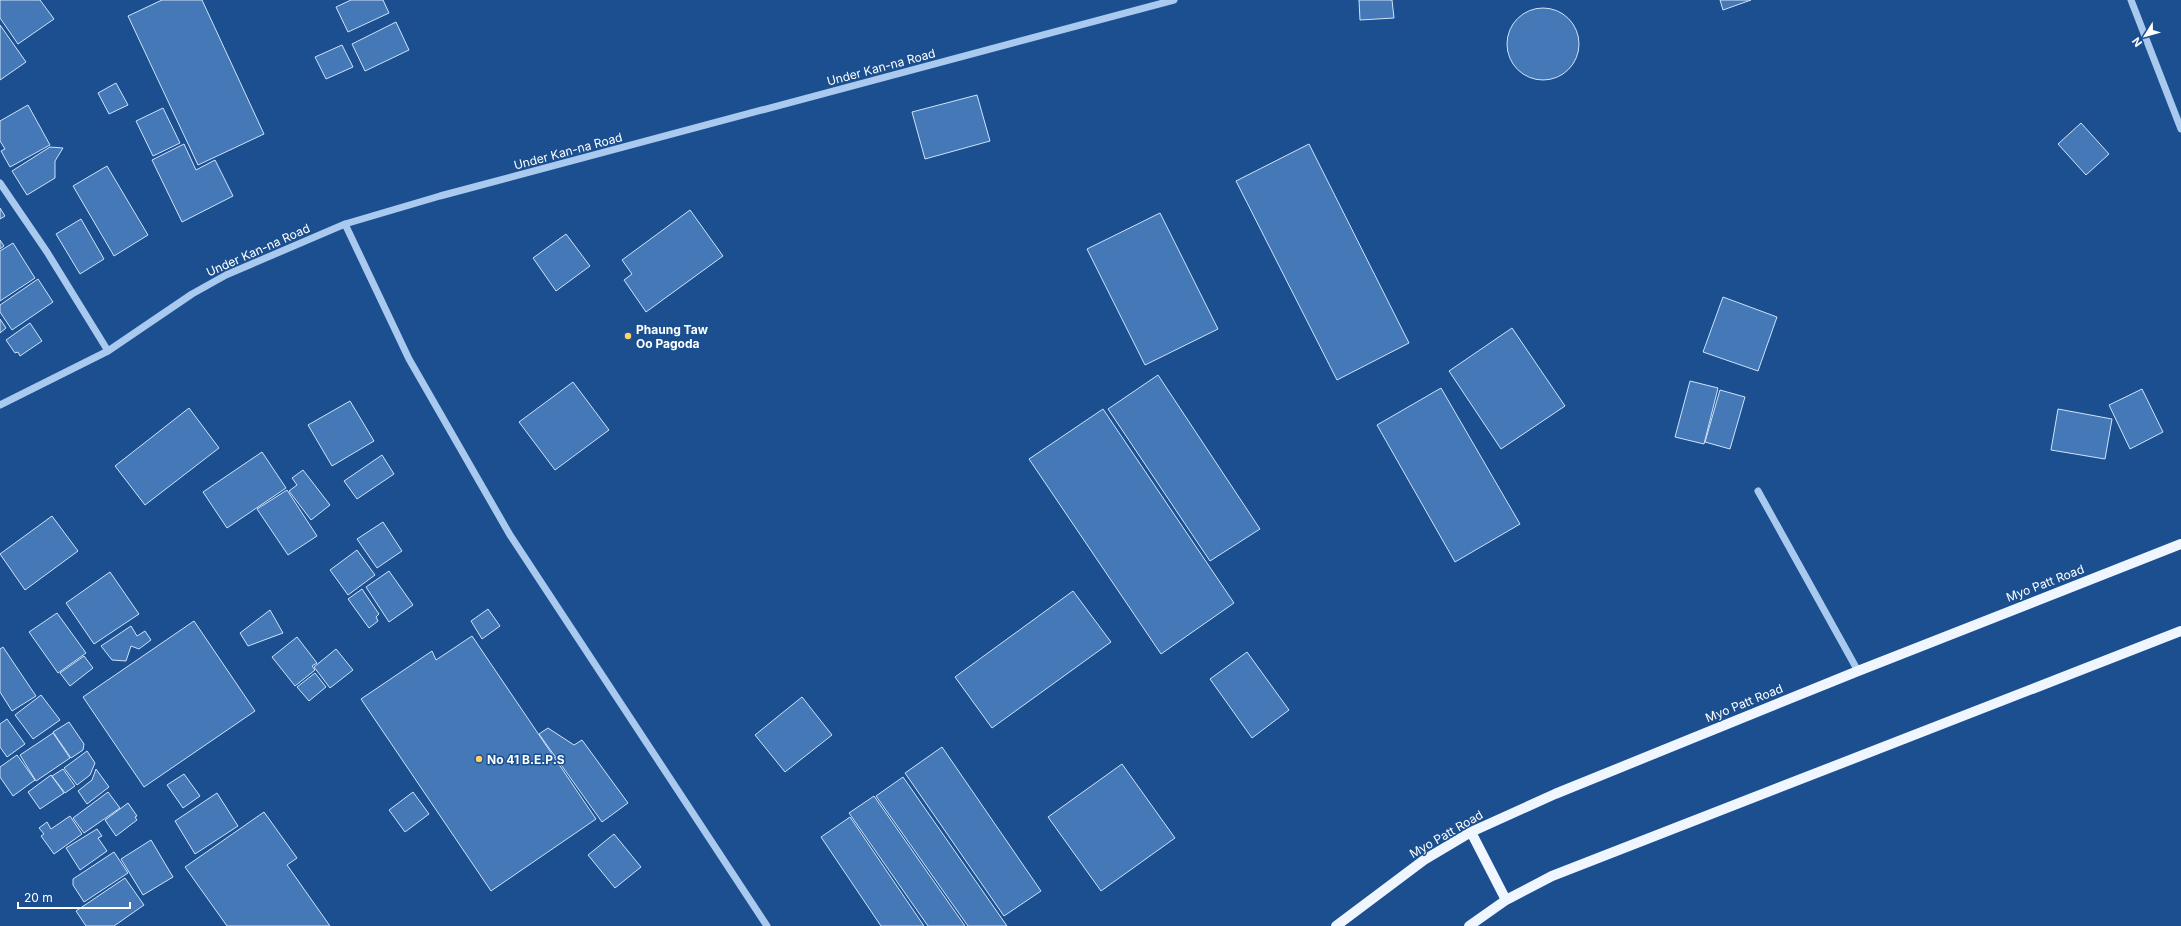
<svg xmlns="http://www.w3.org/2000/svg" width="2181" height="926" font-family="Inter,sans-serif">
<style>
.building{fill:#4478b7;stroke:#cfe3fa}
.lines{fill:none;stroke-linecap:round;stroke-linejoin:round}
.minor{stroke:#a9c9ee;stroke-width:7}
.major{stroke:#f0f6ff;stroke-width:10}
.poi-dot{fill:#ffd166;stroke:#1b4f8f;stroke-width:1.5}
.labels{text-anchor:middle;dominant-baseline:central;stroke-width:3;stroke-linejoin:round;paint-order:stroke}
.street-label{font-size:12px;fill:#fff;stroke:#1b4f8f}
.poi-label{font-size:12px;font-weight:bold;fill:#fff;stroke:#1b4f8f;text-anchor:start}
</style>
<rect width="100%" height="100%" fill="#1b4f8f"/>
<!-- building -->
<path class="building" d="M0,0H40L54,19L18,44L0,18Z
M162,0H202L264,134L198,165L128,16Z
M351,0H383L389,13L348,32L336,7Z
M1359,0H1392L1394,18L1360,20Z
M1720,0H1751L1723,10Z
M1507 44a36 36 0 1 1 72 0a36 36 0 1 1-72 0Z
M396,22L409,50L365,71L352,44Z
M0,25L26,62L0,80Z
M342,45L353,67L326,79L315,57Z
M116,83L128,105L109,114L98,93Z
M977,95L990,141L925,159L912,112Z
M28,105L50,145L10,167L1,151L5,149L0,141V121Z
M163,108L180,143L153,156L136,121Z
M2081,123L2109,154L2086,175L2058,144Z
M184,144L196,170L215,160L233,196L182,222L152,160Z
M1309,144L1409,343L1337,380L1236,181Z
M50,147L63,148L55,161V178L27,195L12,171Z
M107,166L148,235L114,256L73,186Z
M0,208L5,216L0,219Z
M690,210L723,256L646,312L624,280L632,274L622,260Z
M1160,213L1218,329L1145,365L1087,249Z
M81,219L104,259L80,274L56,234Z
M566,234L590,266L556,291L533,258Z
M0,240L4,246L0,249Z
M13,243L35,278L0,301V251Z
M38,279L53,302L12,330L0,312V305Z
M1723,297L1777,317L1758,371L1703,352Z
M0,319L6,328L0,333Z
M30,323L42,341L20,356L18,352L15,353L6,340Z
M1512,328L1565,406L1501,449L1449,371Z
M1158,375L1260,529L1210,561L1108,409Z
M1690,381L1718,388L1704,444L1675,437Z
M573,382L609,430L555,470L519,422Z
M1441,388L1520,524L1455,562L1377,425Z
M2142,389L2163,432L2130,449L2109,405Z
M1720,390L1745,397L1730,449L1705,442Z
M350,401L374,441L332,466L308,425Z
M189,408L219,448L145,505L115,466Z
M1103,409L1234,603L1161,654L1029,459Z
M2058,409L2112,419L2105,459L2051,450Z
M262,452L286,488L227,528L203,492Z
M382,455L394,474L357,499L344,481Z
M303,470L330,505L311,520L289,491L297,485L292,478Z
M287,490L317,536L288,555L257,509Z
M52,516L78,551L25,590L0,554Z
M383,522L402,551L377,568L357,539Z
M357,550L375,575L348,595L330,570Z
M389,571L413,605L389,622L366,587Z
M110,572L139,614L94,644L66,603Z
M362,589L379,614L376,617L378,621L369,628L348,599Z
M1073,591L1111,642L992,728L955,677Z
M488,609L500,626L482,639L471,621Z
M270,610L283,633L248,646L240,633Z
M57,613L86,653L58,673L29,632Z
M194,621L255,711L144,787L83,697Z
M131,626L137,636L145,631L151,640L139,649L131,646L126,661L112,660L101,646Z
M472,636L596,819L491,891L361,699L432,651L436,660Z
M297,637L317,663L312,666L315,670L295,686L272,657Z
M3,647L36,696L12,711L0,692V649Z
M336,649L353,670L330,688L314,667Z
M1247,652L1289,710L1252,738L1210,679Z
M84,656L93,668L70,686L60,673Z
M315,673L326,687L309,701L297,687Z
M41,695L60,720L33,739L15,715Z
M802,697L832,735L785,772L755,735Z
M7,719L25,744L7,757L0,747V724Z
M69,722L84,744L83,750L71,758L53,732Z
M548,728L574,745L582,740L628,803L602,822L539,734Z
M53,733L70,758L36,781L20,755Z
M942,747L1041,891L1004,916L905,773Z
M87,751L95,763L90,775L77,785L64,768Z
M17,755L35,780L13,796L0,777V767Z
M1122,764L1175,838L1101,891L1048,817Z
M63,769L75,786L65,793L52,776Z
M96,769L109,787L87,804L78,791L92,780Z
M184,774L200,796L183,808L167,785Z
M51,775L64,793L40,809L28,792Z
M903,777L1007,926H968L876,796Z
M108,792L120,808L84,833L73,818Z
M413,792L429,814L405,832L389,810Z
M217,793L238,826L195,854L175,821Z
M874,796L965,926H928L849,813Z
M128,803L137,816L135,817L137,820L116,836L105,820Z
M264,812L297,858L287,865L330,926H227L185,867Z
M70,816L82,834L54,854L41,836L44,834L39,828L47,822L51,829Z
M850,817L924,926H881L821,837Z
M97,829L102,836L98,838L107,851L80,870L66,848Z
M614,834L641,867L615,888L588,855Z
M151,840L173,877L143,895L121,859Z
M114,852L128,873L84,902L73,885V879Z
M125,878L144,905L114,926H86L76,911Z"/>
<g class="lines">
<!-- minor -->
<path class="minor" d="M2131,0L2181,129
M0,183L47,252L108,351
M345,224L409,359L510,535L767,926
M0,405L108,351L192,294L226,275L345,224L440,196L1174,0
M1758,491L1858,671"/>
<!-- major -->
<path class="major" d="M1471,832L1506,900
M1336,926L1424,860L1471,832L1555,794L1858,671L2181,544
M1469,926L1506,900L1552,876L2181,631"/>
</g>
<!-- markers -->
<g class="poi-dot">
<circle cx="628" cy="336" r="4"/>
<circle cx="479" cy="759" r="4"/>
</g>
<g class="labels">
<!-- street labels -->
<g class="street-label">
<text transform="translate(881 67) rotate(-15)">Under Kan-na Road</text>
<text transform="translate(568 151) rotate(-15)">Under Kan-na Road</text>
<text transform="translate(258 250) rotate(-24)">Under Kan-na Road</text>
<text transform="translate(2045 583) rotate(-21)">Myo Patt Road</text>
<text transform="translate(1744 703) rotate(-22)">Myo Patt Road</text>
<text transform="translate(1446 834) rotate(-30)">Myo Patt Road</text>
</g>
<!-- poi labels -->
<g class="poi-label">
<text x="636" y="329">Phaung Taw<tspan x="636" dy="14">Oo Pagoda</tspan></text>
<text x="487" y="759">No 41 B.E.P.S</text>
</g>
</g>
<!-- north arrow -->
<g transform="translate(2145 36) rotate(233)" stroke="#1b4f8f" stroke-width="3" paint-order="stroke">
<path d="M0-3L7 15L0 10L-7 15Z" fill="#ffffff"/>
<text y="-6" font-size="11" font-weight="bold" text-anchor="middle" fill="#ffffff">N</text>
</g>
<!-- scale -->
<path d="M18 902v6h112v-6" fill="none" stroke="#ffffff" stroke-width="2"/>
<text x="24" y="902" font-size="12" fill="#ffffff" stroke="#1b4f8f" stroke-width="3" paint-order="stroke">20 m</text>
</svg>
